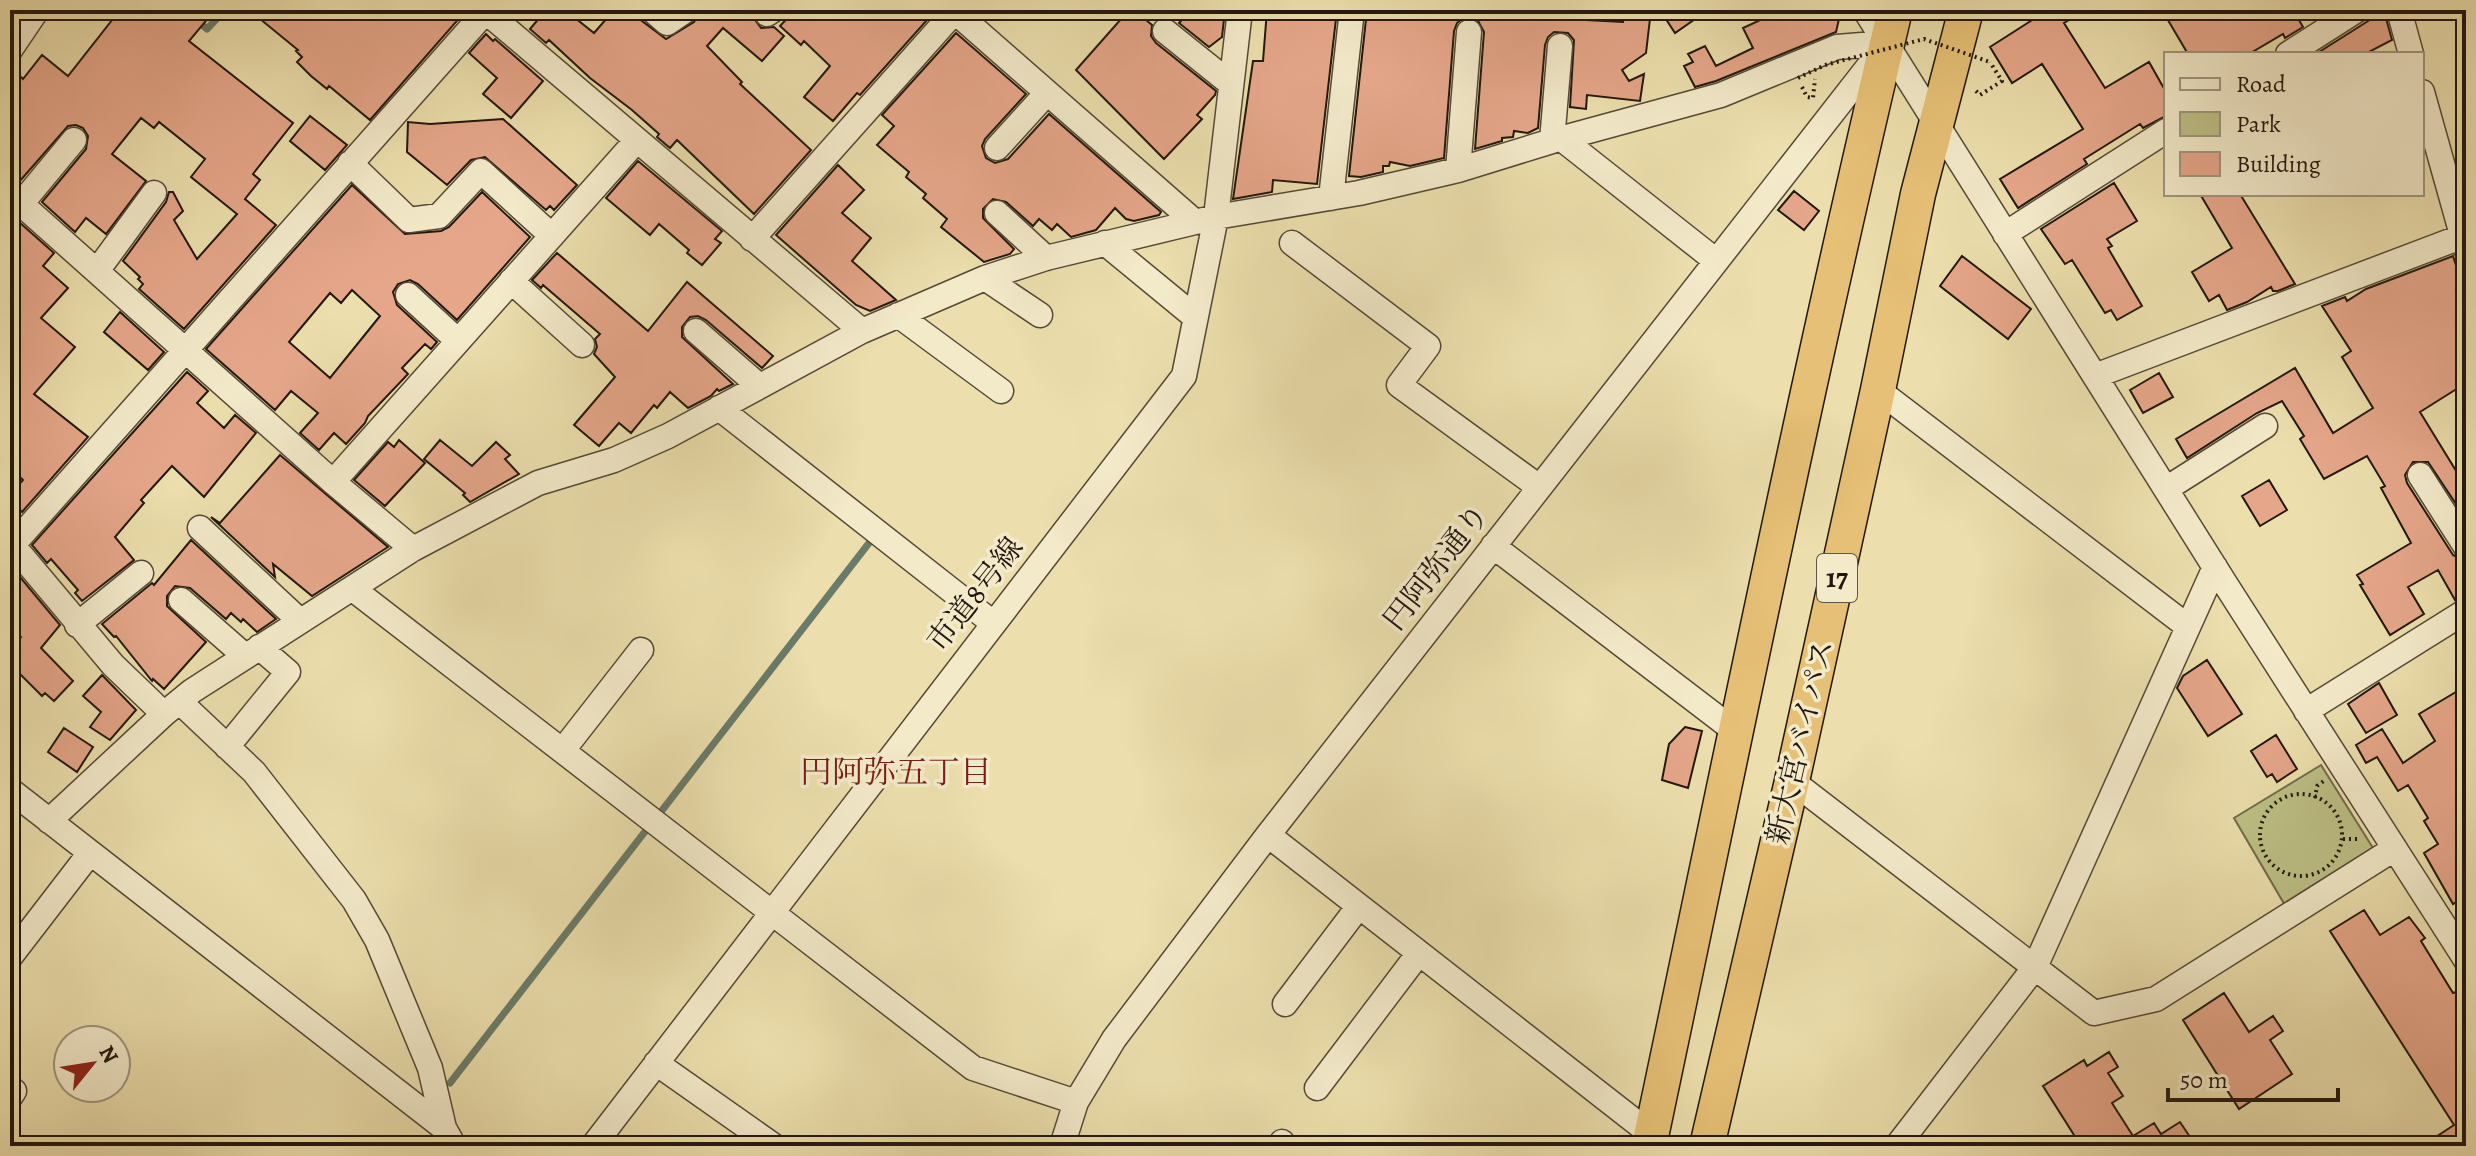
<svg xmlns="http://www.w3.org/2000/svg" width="2476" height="1156" font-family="Alegreya,'Noto Serif JP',serif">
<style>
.green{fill:#bdc086;stroke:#706c4a;stroke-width:2}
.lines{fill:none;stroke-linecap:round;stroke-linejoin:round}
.stream{stroke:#697b69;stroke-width:7}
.building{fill:#e5a689;stroke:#22170e;stroke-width:2;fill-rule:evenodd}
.minor-casing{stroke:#544936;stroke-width:27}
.highway-casing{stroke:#22170e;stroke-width:37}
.path{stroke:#22170e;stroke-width:4;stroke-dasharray:2 4;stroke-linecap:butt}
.minor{stroke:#f3eaca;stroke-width:24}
.highway{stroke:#e6c076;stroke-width:34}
.path-bridge{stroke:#22170e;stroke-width:4;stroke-dasharray:2 4;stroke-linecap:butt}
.labels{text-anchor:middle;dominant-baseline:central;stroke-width:7;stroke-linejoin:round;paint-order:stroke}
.shield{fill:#f3eaca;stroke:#615646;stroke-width:2}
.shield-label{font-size:28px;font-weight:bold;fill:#22170e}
.street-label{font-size:30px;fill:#22170e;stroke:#f3eaca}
.neighbourhood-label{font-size:32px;fill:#7a1f14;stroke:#f3eaca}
</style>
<rect width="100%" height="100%" fill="#ecdfad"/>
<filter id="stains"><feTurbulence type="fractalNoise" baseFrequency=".0025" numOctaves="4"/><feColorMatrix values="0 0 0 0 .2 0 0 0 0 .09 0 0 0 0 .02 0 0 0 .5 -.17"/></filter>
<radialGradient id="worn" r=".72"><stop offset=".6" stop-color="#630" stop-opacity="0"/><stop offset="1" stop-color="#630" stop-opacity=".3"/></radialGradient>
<!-- green -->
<path class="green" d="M2321,765L2373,848V853L2286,907L2234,818Z"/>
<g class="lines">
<!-- stream -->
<path class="stream" d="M184,10L207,29L225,10
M660,813L869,543
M450,1083L647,829"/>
</g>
<!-- building -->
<path class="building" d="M120,10H215L189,41L293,123L253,174L260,180L245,199L276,225L184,329L139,289L143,284L138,279L140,277L123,261L166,202L169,192H173L183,211L174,220L197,259L237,214L191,177L205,159L159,122L154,128L141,118L112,154L146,181L106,234L86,218L75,232L42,202L86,149L88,136L83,128L76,125L68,126L19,182L10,179V84L18,74L23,79L42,55L68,76Z
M249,10H458L463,14L370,120L329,86L327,89L311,76L297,62L302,57L296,51L298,50Z
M546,10H565L594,33L614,10H634L642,21L666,39L694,22L701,10H748L761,28L774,27L784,36L762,61L723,28L707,46L742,82L740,84L811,150L754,214L677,140L670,148L657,137L659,134L632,110L590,78L549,40L546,43L530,29Z
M795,10H936L860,95L857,93L833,121L804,97L830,66L804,41L801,45L780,26Z
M1129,10H1134L1152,25L1151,36L1156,43L1216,91L1215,95L1197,115L1202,119L1164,159L1076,70Z
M1191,10H1225L1222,37L1209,47L1179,23Z
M1267,10H1337L1317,184L1273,180L1272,192L1233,199L1253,61H1263Z
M1367,10H1587L1586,20L1623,22L1624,10H1651L1646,53L1622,70L1629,81L1644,74L1640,101L1587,95L1586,109L1570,107L1574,40L1568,33L1554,32L1548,37L1545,45L1538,128L1528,133L1514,131L1513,137L1502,138V141L1475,149L1484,32L1477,19L1463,18L1457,23L1454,31L1444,158L1410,166L1390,162L1389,166H1383V172L1361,177L1349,176Z
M1660,10H1708L1675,33Z
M1782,10H1841L1836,32L1716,81L1695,87L1684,66L1693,62L1688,54L1705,46L1716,66L1753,48L1743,28Z
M2048,10H2086L2064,23L2105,88L2149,62L2166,92V116L2143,128L2140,124L2084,159L2087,164L2018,208L2000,179L2083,129L2042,64L2012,83L1990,47Z
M2162,10H2293L2303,27L2285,38L2283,34L2249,54H2188Z
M2384,11L2392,40L2365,54H2316Z
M956,33L1026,94L985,139L982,146L986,158L995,163L1008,159L1049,114L1161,212L1159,215L1134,221L1126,219L1115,208L1096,230L1071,237L1057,224L1052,230L1039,219L1033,226L1006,202L993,199L983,209V218L1014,249L1010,254L984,262L941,227L947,219L923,198L926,194L906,177L909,172L877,145L894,126L882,115Z
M486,34L493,41L495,39L543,81L511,118L483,94L497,78L469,53Z
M310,116L347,145L325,170L290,141Z
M503,119L577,185L554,210L550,206L546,210L485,157L471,160L447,185L407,152L408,122L430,124Z
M638,161L722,231L715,239L721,243L702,265L687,253L689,250L659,224L650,235L606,198Z
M838,165L864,190L842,213L871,238L852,261L896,300L870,311L856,305L776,235Z
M2114,183L2137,221L2107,239L2112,246L2108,248L2142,306L2117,320L2111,310L2105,313L2072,260L2065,264L2041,229Z
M352,185L405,234L441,231L449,227L482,192L530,237L457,320L418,284L410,280L398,284L393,292L397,305L437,342L431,349L425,344L402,368L408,374L368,416L365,423L346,444L334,433L319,450L300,433L318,413L291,391L275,410L206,349ZM352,290L380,316L330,378L289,342L330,293L341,303Z
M1794,191L1819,211L1804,230L1778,210Z
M2200,194H2240L2295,284L2278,291H2273L2271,287L2247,302L2227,310L2219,295L2209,301L2192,272L2232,248Z
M10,214L54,253L43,266L68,288L41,318L75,347L34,394L88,437L22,512L10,501V494L23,480L10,467Z
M557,253L648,331L687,282L773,356L762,368L706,320L698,316L690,317L682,327V337L733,384L719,391L717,389L711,396L688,408L670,392L657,408L654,405L631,433L619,423L599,446L574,425L615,377L594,354L597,347L595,339L600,334L543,285L541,288L532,280Z
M1962,256L2031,309L2008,339L1940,286Z
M2453,256L2463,287L2456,290L2466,306V383L2420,412L2466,487V519L2428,462H2413L2405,475L2407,483L2453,555L2466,562V596L2455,600L2438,570L2408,587L2424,614L2390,635L2360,585L2363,584L2357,575L2411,543L2381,488L2385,486L2367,456L2324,479L2300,439L2304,436L2282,401L2257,413L2187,458L2176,439L2295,368L2333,433L2373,408L2342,357L2351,351L2322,306L2345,297L2347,301L2366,289Z
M120,312L164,352L148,370L104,332Z
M187,372L208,391L197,403L224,428L235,415L256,433L204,497L172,466L141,500L144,503L115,537L134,560L82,601L75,593L78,590L51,559L47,563L32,545Z
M2159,373L2173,397L2143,413L2130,390Z
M399,440L425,463L385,506L354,480L388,442L394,447Z
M440,440L472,466L496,442L510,455L505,459L519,474L470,502L463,495L465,493L424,459Z
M280,455L388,547L312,596L273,564L275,577L211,517L220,523Z
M2269,480L2287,510L2260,526L2242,496Z
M191,540L276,619L257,632L243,619L241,622L231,613L226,619L190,588L175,586L167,596V606L206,642L164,689L153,679L152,681L116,636L114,637L102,624L152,583L154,585Z
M10,565L60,625L41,648L73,681L54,701L45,693L42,696L19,673L10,684V650L21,637L10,627Z
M2207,660L2242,714L2208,736L2177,688L2183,676Z
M102,675L136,710L110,740L90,727L101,712L83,696Z
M2379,683L2397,715L2366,733L2348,704Z
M2466,686V896L2453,904L2424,853L2438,844L2424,821L2428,818L2408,785L2398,791L2377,757L2366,763L2356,745L2382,729L2403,763L2435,741L2419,714Z
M1685,727L1702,731L1688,788L1662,780L1669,744Z
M64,728L93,747L77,772L48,752Z
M2276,735L2297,769L2277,782L2272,774L2267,777L2251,751Z
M2364,910L2380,935L2409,917L2425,938L2421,941L2453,993L2456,992L2466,1008V1146H2422L2454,1125L2330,931Z
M2224,993L2249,1032L2273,1016L2283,1031L2270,1040L2292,1074L2239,1109L2183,1020Z
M2109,1052L2118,1067L2108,1073L2123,1096L2112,1103L2133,1136L2154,1123L2161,1134L2180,1122L2196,1146H2081L2043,1086L2084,1060L2087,1066Z"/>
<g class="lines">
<defs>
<path id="minor" d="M484,10L862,331
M652,10L667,23L686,10
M953,10L1195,222
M1865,10L2226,585L2466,960
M2399,10L2411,54
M767,14L773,10
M1165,31L1231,84
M10,50L37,10
M2288,54L2357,10
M2422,92L2466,249
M1562,139L1715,260
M1552,141L1560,46
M997,148L1047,93
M350,163L409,220L439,216L481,171L552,236
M1458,170L1469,32
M10,194L333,482L413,549
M1331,198L1352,10
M21,204L74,140
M997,213L1046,258
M2005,234L2166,131
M752,239L956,10
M1105,243L1195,317
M1292,243L1428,346L1399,385L1539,487
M97,271L154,193
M985,278L1040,315
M511,281L582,345
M408,295L458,341
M898,315L1001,391
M696,331L758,385
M2095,376L2466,235
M1878,390L2187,626
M719,408L993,623
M2420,475L2466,547
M333,482L637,140
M2166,489L2265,426
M200,528L300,621
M10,542L113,665L164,714
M1493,546L1735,731
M10,548L487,10
M353,589L973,1068L1076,1102
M181,600L245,656
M77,625L141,573
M180,702L254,772L354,900L377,940L430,1068L444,1128L454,1146
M2306,711L2466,611
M227,747L288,672L259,647
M563,750L641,650
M1792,781L2094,1013L2156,999L2394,849
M10,790L444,1128
M49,821L164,714L192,691L413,549L538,483L614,460L668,436L862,331L985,278L1046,258L1216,217L1359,193L1458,170L1552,141L1721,95L1837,47L1887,43
M1268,835L1651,1134
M10,957L90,853
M1285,1004L1359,906
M656,1063L774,1146
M1317,1088L1419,953
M10,1097L14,1091
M593,1146L1184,376L1216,217L1240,10
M1062,1146L1076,1102L1114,1039L1268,835L1883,48
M1279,1146L1282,1142
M1897,1146L2035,967L2215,567"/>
<path id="highway" d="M1649,1146C1729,767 1805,387 1895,10
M1707,1146L1792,781L1878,390L1918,194L1966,10"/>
</defs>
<!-- minor casing -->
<use href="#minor" class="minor-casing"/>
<!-- highway casing -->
<use href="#highway" class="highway-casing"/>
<!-- path -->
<path class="path" d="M1802,87L1807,97L1813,98L1815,79
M1976,91L1980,95L2002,81L1990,62
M2260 835a41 41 0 1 1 82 0a41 41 0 1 1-82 0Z
M2315,798L2317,786L2325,780
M2343,839H2360"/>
<!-- minor -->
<use href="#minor" class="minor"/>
<!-- highway -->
<use href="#highway" class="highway"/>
<!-- path-bridge -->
<path class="path-bridge" d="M1798,78L1825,65L1924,39L1990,62"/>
</g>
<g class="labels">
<!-- shield labels -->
<rect class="shield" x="1817" y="554" width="40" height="48" rx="6"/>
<g class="shield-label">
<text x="1837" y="578">17</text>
</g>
<!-- street labels -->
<g class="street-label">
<text transform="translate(1436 567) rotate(-52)">円阿弥通り</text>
<text transform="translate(975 594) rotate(-52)">市道8号線</text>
<text transform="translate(1800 742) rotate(-77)">新大宮バイパス</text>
</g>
<!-- neighbourhood labels -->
<g class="neighbourhood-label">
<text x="896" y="772">円阿弥五丁目</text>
</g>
</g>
<!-- margin -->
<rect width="2476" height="1156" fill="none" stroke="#ecdfad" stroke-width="40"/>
<rect x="12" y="12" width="2452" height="1132" fill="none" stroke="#22170e" stroke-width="4"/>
<rect x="20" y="20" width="2436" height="1116" fill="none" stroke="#22170e" stroke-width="2"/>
<!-- legend -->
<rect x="2164" y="52" width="260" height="144" fill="#f3eaca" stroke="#9f967f" stroke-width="2"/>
<rect x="2180" y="78" width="40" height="12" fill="#f3eaca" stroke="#9f967f" stroke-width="2"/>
<text x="2236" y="92" font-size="24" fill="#22170e">Road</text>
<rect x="2180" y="112" width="40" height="24" fill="#bdc086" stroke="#9f967f" stroke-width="2"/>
<text x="2236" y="132" font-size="24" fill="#22170e">Park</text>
<rect x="2180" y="152" width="40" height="24" fill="#e5a689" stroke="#9f967f" stroke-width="2"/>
<text x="2236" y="172" font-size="24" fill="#22170e">Building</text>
<!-- north arrow -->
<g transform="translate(92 1064) rotate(60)"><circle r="38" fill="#f3eaca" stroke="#9f967f" stroke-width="2"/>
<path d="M0-6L14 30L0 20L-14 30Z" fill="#8f2418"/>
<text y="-12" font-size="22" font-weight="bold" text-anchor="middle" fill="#22170e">N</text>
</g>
<!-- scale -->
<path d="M2168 1088v12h170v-12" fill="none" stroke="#22170e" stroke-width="4"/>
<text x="2180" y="1088" font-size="24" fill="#22170e" stroke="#f3eaca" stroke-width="6" paint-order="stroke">50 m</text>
<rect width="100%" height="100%" filter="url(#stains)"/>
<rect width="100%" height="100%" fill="url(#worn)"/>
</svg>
